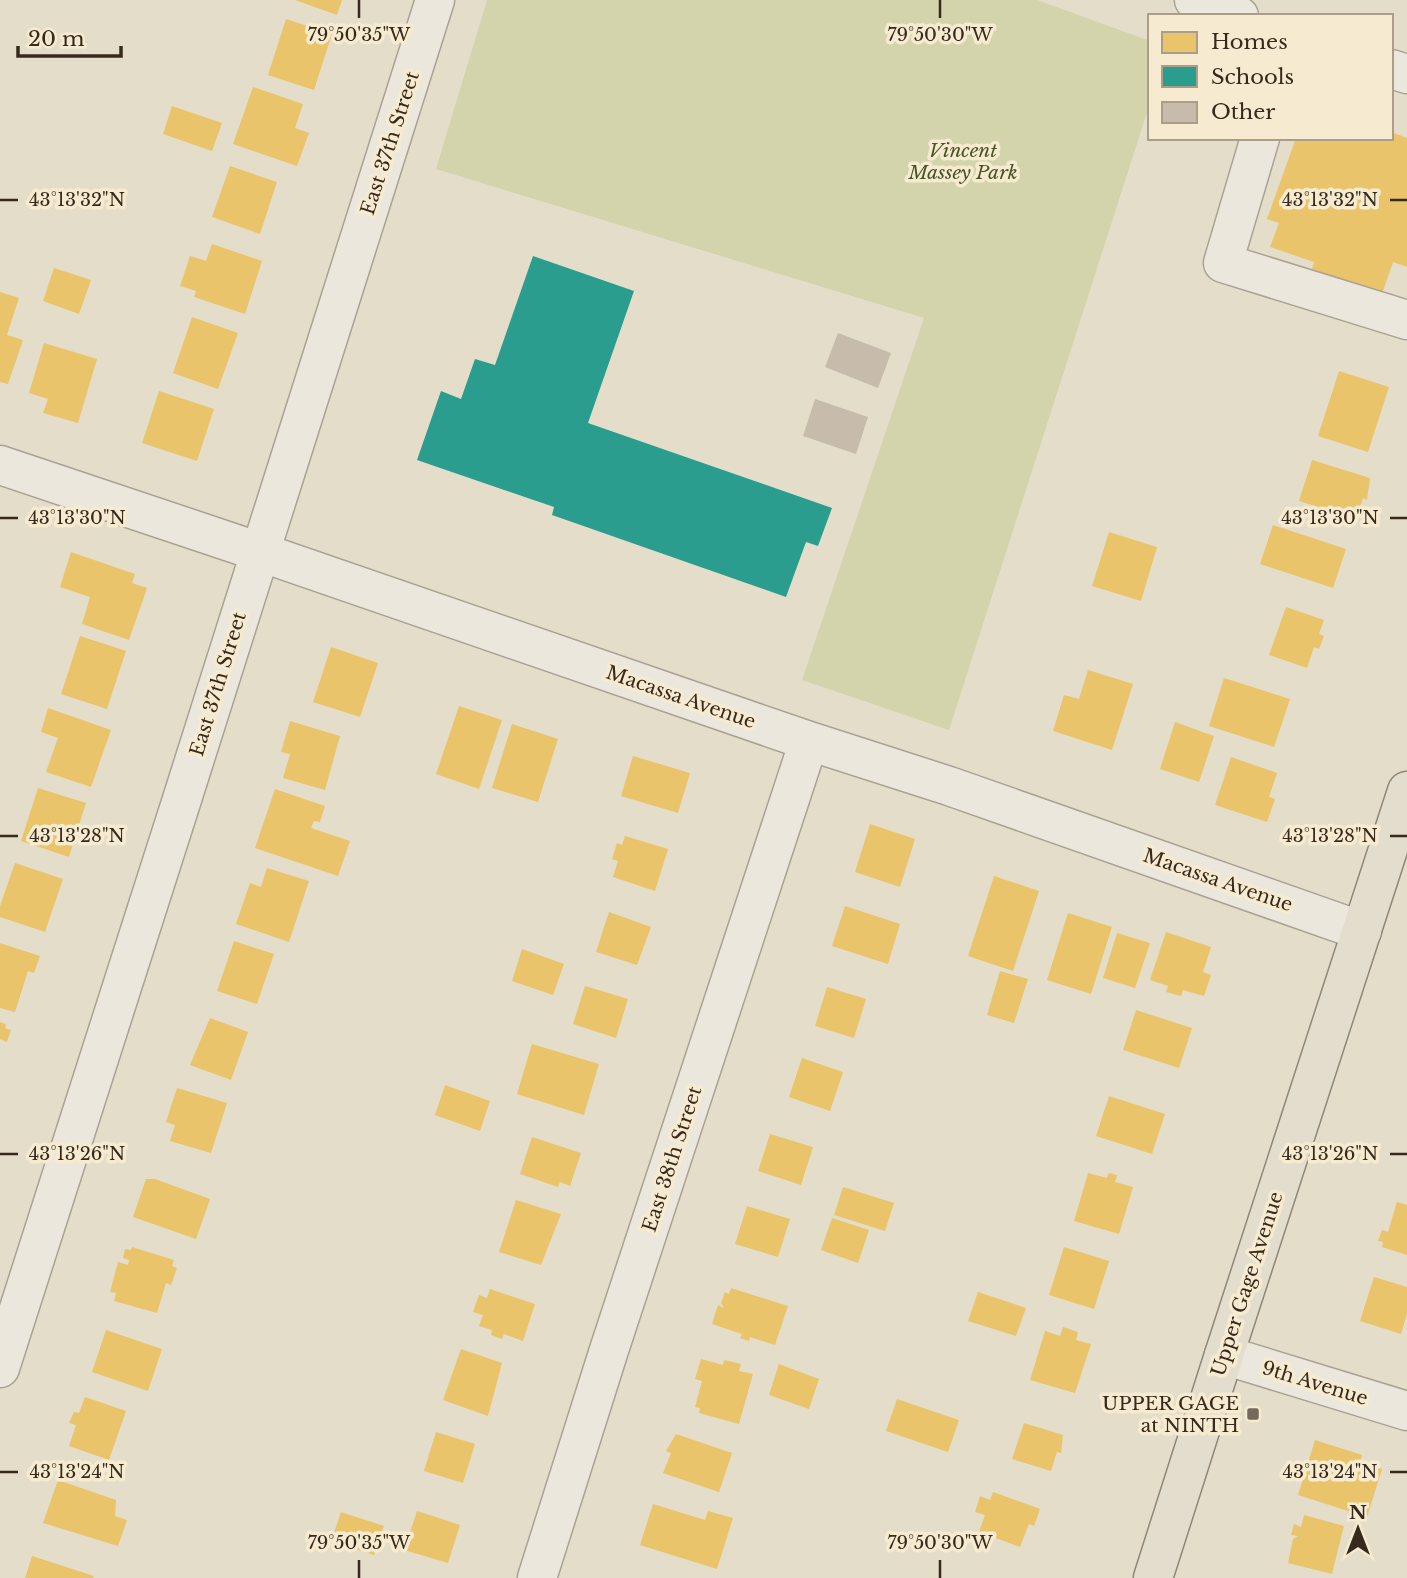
<svg xmlns="http://www.w3.org/2000/svg" width="1407" height="1578" font-family="'Libre Baskerville',serif">
<style>
.green{fill:#d3d4ac}
.homes{fill:#e9c46a}
.schools{fill:#2a9d8f}
.building{fill:#c7bbab}
.lines{fill:none;stroke-linecap:round;stroke-linejoin:round}
.minor-casing{stroke:#a9a294;stroke-width:41}
.major-casing{stroke:#8e877a;stroke-width:41}
.minor{stroke:#ece7dc;stroke-width:38}
.major{stroke:#e3ddcd;stroke-width:38}
.ticks{fill:none;stroke:#372a1d;stroke-width:2.5}
.poi-dot{fill:#74695a;stroke:#f6ebd0;stroke-width:2.5}
.labels{text-anchor:middle;dominant-baseline:central;stroke-width:7;stroke-linejoin:round;paint-order:stroke}
.street-label{font-size:19px;fill:#372a1d;stroke:#f6ebd0}
.park-label{font-size:19px;font-style:italic;fill:#475423;stroke:#f6ebd0}
.poi-label{font-size:19px;fill:#372a1d;stroke:#f6ebd0;text-anchor:end}
.ticks-label{font-size:18px;text-anchor:middle;fill:#372a1d;stroke:#f6ebd0;stroke-width:7;stroke-linejoin:round;paint-order:stroke}
</style>
<rect width="100%" height="100%" fill="#e4ddca"/>
<!-- green -->
<path class="green" d="M487,0H1037L1150,41V103L949,730L802,680L924,318L436,169Z"/>
<!-- homes -->
<path class="homes" d="M295,0H342L337,15Z
M286,19L332,34L314,90L268,75Z
M253,87L303,104L295,128L309,133L297,166L233,144Z
M172,106L222,123L212,151L163,134Z
M1391,132L1407,138V267L1393,262L1382,294L1312,269L1314,262L1270,247L1279,223L1267,219L1296,138H1391Z
M230,166L277,182L260,234L212,217Z
M212,244L262,261L245,314L194,297L196,291L180,286L190,256L206,261Z
M54,268L91,280L79,314L43,301Z
M0,292L19,298L7,335L23,340L8,384L0,382Z
M192,317L238,333L218,389L173,373Z
M44,343L97,359L78,423L43,413L48,399L29,393Z
M1339,371L1389,387L1368,452L1318,436Z
M159,391L214,409L197,461L142,443Z
M1312,460L1370,478L1367,500L1363,498L1356,519L1299,501Z
M1273,525L1346,549L1333,588L1260,564Z
M1109,532L1157,547L1141,601L1092,586Z
M71,552L135,574L132,583L147,588L129,640L82,624L90,597L60,587Z
M1286,607L1324,620L1319,634L1324,636L1319,649L1314,647L1307,668L1269,655Z
M80,636L126,651L107,709L61,694Z
M331,647L378,663L360,717L313,702Z
M1088,670L1133,684L1112,750L1053,731L1064,695L1079,699Z
M1224,678L1290,699L1274,747L1209,726Z
M459,706L502,720L479,789L436,774Z
M48,708L111,730L91,787L46,772L58,738L41,732Z
M290,721L340,736L325,790L283,778L290,754L281,752Z
M1175,722L1214,736L1199,782L1160,769Z
M512,724L558,739L538,802L492,788Z
M633,756L690,773L678,813L621,796Z
M1231,757L1277,773L1269,797L1275,799L1267,822L1215,805Z
M38,788L86,803L69,857L21,841Z
M275,789L325,806L320,822L314,821L311,828L350,841L338,876L255,848Z
M870,824L915,839L900,887L855,872Z
M625,836L668,849L655,891L613,877L618,861L612,859L617,843L622,845Z
M15,863L63,879L45,932L0,917V906Z
M267,868L309,881L289,942L236,924L250,883L261,887Z
M994,876L1039,891L1013,971L968,956Z
M845,906L900,924L888,964L832,946Z
M609,912L651,927L637,965L596,952Z
M1068,913L1112,927L1091,994L1047,980Z
M1166,932L1211,947L1203,972L1211,975L1204,996L1183,990L1181,996L1166,992L1168,986L1150,980Z
M1117,933L1150,943L1135,988L1103,978Z
M234,941L274,954L257,1004L217,991Z
M0,943L40,956L34,973L28,971L15,1012L0,1008Z
M522,949L564,964L553,995L512,981Z
M1000,971L1028,979L1014,1023L987,1015Z
M585,986L628,999L616,1038L573,1024Z
M827,987L866,999L854,1038L815,1026Z
M1136,1010L1192,1028L1179,1068L1123,1050Z
M210,1018L248,1032L231,1080L190,1065Z
M0,1022L6,1024L5,1028L11,1030L7,1042L0,1039Z
M532,1044L599,1064L584,1115L517,1094Z
M802,1058L843,1072L830,1111L789,1097Z
M445,1085L490,1101L480,1131L435,1115Z
M177,1088L227,1103L211,1153L170,1141L175,1125L166,1122Z
M1109,1096L1165,1114L1152,1154L1096,1136Z
M770,1134L813,1147L801,1185L758,1171Z
M532,1137L581,1153L570,1186L560,1182L558,1187L520,1174Z
M1088,1173L1107,1178L1109,1173L1117,1175L1115,1182L1133,1187L1119,1234L1074,1221Z
M146,1179H155L210,1199L196,1239L133,1217Z
M843,1187L894,1203L885,1231L834,1215Z
M516,1200L561,1214L541,1265L499,1252Z
M1397,1202L1407,1205V1255L1382,1247L1383,1242L1378,1241L1382,1230L1388,1232Z
M747,1206L790,1219L778,1257L735,1244Z
M832,1218L869,1230L858,1263L821,1250Z
M132,1247L174,1260L172,1266L177,1268L171,1285L166,1283L157,1313L114,1301L116,1293L110,1292L118,1262L128,1265L129,1260L123,1258L125,1249L131,1250Z
M1064,1247L1109,1261L1094,1309L1049,1295Z
M1374,1277L1407,1287V1314L1401,1334L1360,1321Z
M731,1288L788,1306L775,1345L750,1337L749,1341L740,1338L742,1334L712,1324L718,1305L724,1308L721,1303L725,1292L729,1294Z
M490,1289L535,1304L523,1341L504,1334L502,1339L491,1335L492,1330L479,1326L483,1315L473,1312L479,1295L487,1298Z
M978,1292L1026,1308L1016,1336L968,1321Z
M1063,1327L1078,1332L1076,1340L1091,1344L1075,1393L1030,1380L1045,1331L1060,1336Z
M106,1330L162,1349L148,1391L92,1372Z
M461,1349L502,1363L488,1416L443,1400Z
M701,1359L723,1365L724,1360L741,1364L739,1371L753,1374L739,1424L699,1413L700,1408L695,1407L702,1381L695,1379Z
M779,1364L819,1379L809,1409L769,1395Z
M85,1397L126,1411L109,1460L69,1446L76,1425L69,1423L74,1412L79,1413Z
M897,1399L959,1420L948,1452L886,1431Z
M1024,1423L1063,1435L1061,1453L1057,1452L1051,1471L1012,1459Z
M436,1432L475,1444L463,1483L424,1471Z
M676,1434L732,1453L719,1492L663,1473L671,1453L666,1451Z
M1315,1440L1362,1455L1360,1462L1382,1469L1367,1517L1298,1495Z
M58,1480L116,1500L115,1516L127,1520L118,1546L43,1523Z
M993,1492L1040,1509L1034,1526L1029,1524L1020,1547L979,1532L985,1515L975,1512L980,1496L990,1500Z
M653,1504L705,1520L708,1511L733,1518L717,1569L640,1545Z
M417,1511L460,1525L448,1563L404,1550Z
M341,1512L384,1526L374,1555L331,1541Z
M1304,1515L1344,1526L1332,1574L1288,1563L1293,1539L1298,1536L1291,1535L1294,1524L1301,1527Z
M32,1556L94,1576L93,1578H25Z"/>
<!-- schools -->
<path class="schools" d="M533,256L634,291L588,423L832,508L818,546L806,542L786,597L552,515L554,507L417,460L441,391L461,399L475,359L495,365Z"/>
<!-- building -->
<path class="building" d="M838,333L891,353L878,388L825,367Z
M815,399L868,417L856,454L803,436Z"/>
<g class="lines">
<defs>
<path id="minor" d="M1194,0L1239,16
M1391,69L1407,74
M1260,138L1223,263L1407,320
M0,465L260,552L809,741L949,786L1362,931
M1224,1355L1407,1411
M0,1368L184,793L435,0
M537,1578L609,1350L809,741"/>
<path id="major" d="M1153,1578L1224,1355L1407,791"/>
</defs>
<!-- minor casing -->
<use href="#minor" class="minor-casing"/>
<!-- major casing -->
<use href="#major" class="major-casing"/>
<!-- minor -->
<use href="#minor" class="minor"/>
<!-- major -->
<use href="#major" class="major"/>
</g>
<!-- ticks -->
<path class="ticks" d="M359,0V18M940,0V18M0,200H18M1390,200H1407M0,518H18M1390,518H1407M0,836H18M1390,836H1407M0,1154H18M1390,1154H1407M0,1472H18M1390,1472H1407M359,1560V1578M940,1560V1578"/>
<!-- markers -->
<rect class="poi-dot" x="1246" y="1407" width="14" height="14" rx="3.5"/>
<g class="labels">
<!-- street labels -->
<g class="street-label">
<text transform="translate(390 143) rotate(-72)">East 37th Street</text>
<text transform="translate(218 684) rotate(-73)">East 37th Street</text>
<text transform="translate(681 697) rotate(19)">Macassa Avenue</text>
<text transform="translate(1218 880) rotate(19)">Macassa Avenue</text>
<text transform="translate(672 1159) rotate(-72)">East 38th Street</text>
<text transform="translate(1247 1284) rotate(-72)">Upper Gage Avenue</text>
<text transform="translate(1315 1383) rotate(17)">9th Avenue</text>
</g>
<!-- park labels -->
<g class="park-label">
<text x="963" y="150">Vincent<tspan x="963" dy="22">Massey Park</tspan></text>
</g>
<!-- poi labels -->
<g class="poi-label">
<text x="1239" y="1403">UPPER GAGE<tspan x="1239" dy="22">at NINTH</tspan></text>
</g>
</g>
<g class="ticks-label">
<text x="359" y="41">79°50'35"W</text>
<text x="940" y="41">79°50'30"W</text>
<text x="77" y="206">43°13'32"N</text>
<text x="1330" y="206">43°13'32"N</text>
<text x="77" y="524">43°13'30"N</text>
<text x="1330" y="524">43°13'30"N</text>
<text x="77" y="842">43°13'28"N</text>
<text x="1330" y="842">43°13'28"N</text>
<text x="77" y="1160">43°13'26"N</text>
<text x="1330" y="1160">43°13'26"N</text>
<text x="77" y="1478">43°13'24"N</text>
<text x="1330" y="1478">43°13'24"N</text>
<text x="359" y="1549">79°50'35"W</text>
<text x="940" y="1549">79°50'30"W</text>
</g>
<!-- legend -->
<rect x="1148" y="14" width="245" height="126" fill="#f6ebd0" stroke="#aa9e88" stroke-width="2"/>
<rect x="1162" y="32" width="35" height="21" fill="#e9c46a" stroke="#aa9e88" stroke-width="2"/>
<text x="1211" y="49" font-size="21" fill="#372a1d">Homes</text>
<rect x="1162" y="66" width="35" height="21" fill="#2a9d8f" stroke="#aa9e88" stroke-width="2"/>
<text x="1211" y="84" font-size="21" fill="#372a1d">Schools</text>
<rect x="1162" y="102" width="35" height="21" fill="#c7bbab" stroke="#aa9e88" stroke-width="2"/>
<text x="1211" y="119" font-size="21" fill="#372a1d">Other</text>
<!-- north arrow -->
<g transform="translate(1358 1529)" stroke="#f6ebd0" stroke-width="5" paint-order="stroke">
<path d="M0-5L12 26L0 18L-12 26Z" fill="#372a1d"/>
<text y="-10" font-size="19" font-weight="bold" text-anchor="middle" fill="#372a1d">N</text>
</g>
<!-- scale -->
<path d="M18 46v10h103v-10" fill="none" stroke="#372a1d" stroke-width="3.5"/>
<text x="28" y="46" font-size="21" fill="#372a1d" stroke="#f6ebd0" stroke-width="5" paint-order="stroke">20 m</text>
</svg>
